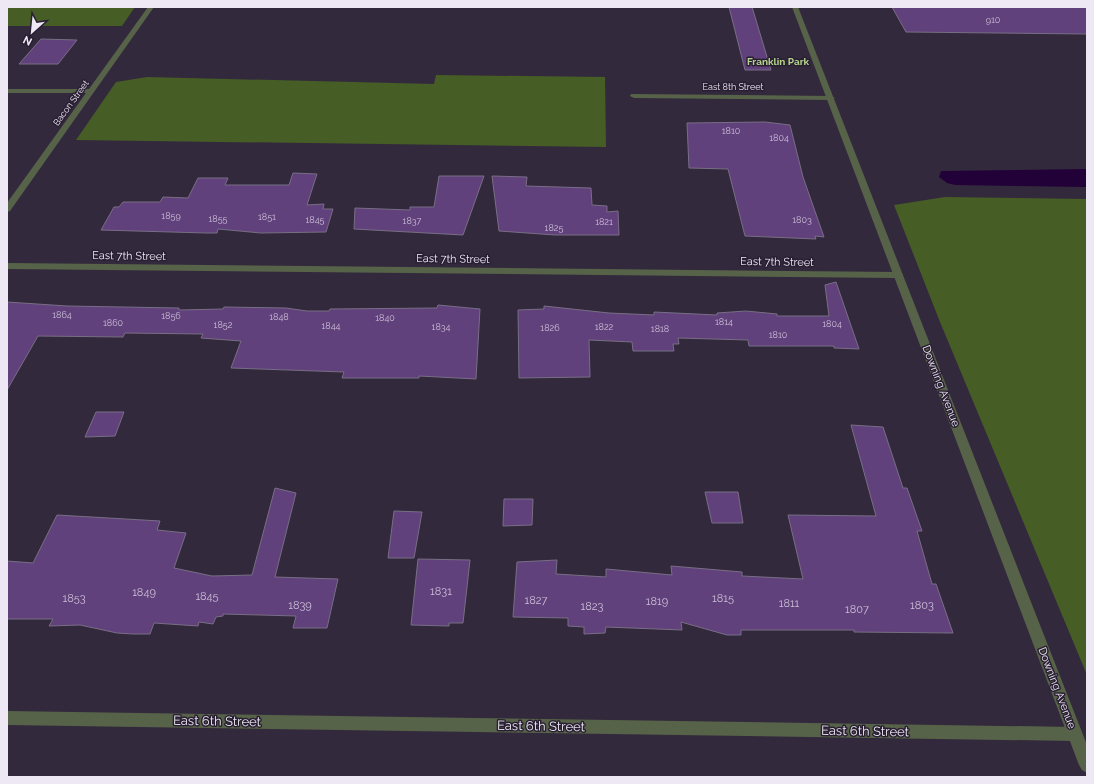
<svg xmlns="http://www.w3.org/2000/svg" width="1094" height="784" font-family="Raleway,sans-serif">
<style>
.green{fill:#465d25}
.water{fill:#220138}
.building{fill:#61417c;stroke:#796e85}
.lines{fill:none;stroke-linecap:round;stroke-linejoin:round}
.minor{fill:#576348;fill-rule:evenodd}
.tertiary{fill:#576348;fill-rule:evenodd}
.labels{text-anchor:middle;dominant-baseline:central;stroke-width:3;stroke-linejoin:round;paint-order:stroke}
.number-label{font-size:9px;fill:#cbbed7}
.far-street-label{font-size:9px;fill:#eee8f5;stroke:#291f32}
.far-neighbourhood-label{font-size:10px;font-weight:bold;fill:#b5d48d;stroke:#291f32}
.street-label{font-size:11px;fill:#eee8f5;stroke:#291f32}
.near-number-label{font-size:11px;fill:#cbbed7}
.near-street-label{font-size:13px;fill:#eee8f5;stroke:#291f32}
</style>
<rect width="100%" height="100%" fill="#33293d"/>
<!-- green -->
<path class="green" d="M7,7H135L122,26H7Z
M436,75L605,77L606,147L76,140L116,82L147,77L434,84Z
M945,197L1087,199V675L940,322L894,205Z"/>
<!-- water -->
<path class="water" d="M1087,169V187L955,185L947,183L939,177L941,171Z"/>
<!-- building -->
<path class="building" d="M729,7H752L771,70H745Z
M892,7H1087V34L906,32Z
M41,39L77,40L58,64H19Z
M765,122L790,125L803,177L824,237L815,236L816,239L745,236L728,169L689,168L687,123Z
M293,173L317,174L307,205L324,204L323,209H333L326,232L261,233L218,229L217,233H206L101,230L114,207H119L123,202H160L163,197L188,198L198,178H228L225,185H289Z
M439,176H484L463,235L354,229L355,208L410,210V207H434Z
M492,176L527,177L526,186L591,188L592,205L607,206V212L618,211L619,235H555L499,231Z
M836,282L859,349L834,348V346H749L748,340L678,338L679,344H673L674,351H633L632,342L589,340L590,377L519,378L518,310L544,309V306L609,313L654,315V312L717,315V313L746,311L777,314V316H829L825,285Z
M7,302L67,306L179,308V310L223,309L224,307L286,308L307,311H329L330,309L437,308L438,305L480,309L476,379L419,376V378H342L344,372L231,368L241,341L201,338L203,334L125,333L123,337L38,336L7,390Z
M96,412H124L115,436L85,437Z
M851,425L883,427L903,488H907L922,531H917L932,584H936L953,633L854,632V630H741V635H727L681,622L682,630L606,627L605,633L584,634V627L568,626V618L513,617L517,562L557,560L556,574L606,577V569L672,575L671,566L742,572V576L803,579L788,515L876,516Z
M275,488L296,493L275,577L338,579L327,628H293L296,616L223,614V616L216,617L213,624L199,622L198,626L154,623L150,634H133L117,633L80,625L49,626L53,619H7V561L33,563L57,515L160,521L157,530L186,533L174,568L212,576L252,575Z
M705,492H738L743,523H712Z
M504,499H533L532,525L503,526Z
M394,511L422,512L414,558H388Z
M418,559L470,560L463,623H449V626L411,625Z"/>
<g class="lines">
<!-- minor -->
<path class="minor" d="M148,7H154L10,211L7,212V203L86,93H7V89H89Z
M631,94L831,96L835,98L831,100L634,98L630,96Z
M7,263L898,272L903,275L898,278L7,269Z
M7,711L1075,727L1080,729L1082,734L1080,739L1075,741L7,725Z"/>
<!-- tertiary -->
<path class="tertiary" d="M792,7H798L1087,745V773L1082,770L1079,765Z"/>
</g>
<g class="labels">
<!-- number labels -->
<g class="number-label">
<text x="993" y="20">910</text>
<text x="731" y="131">1810</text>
<text x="779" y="138">1804</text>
<text x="171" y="216">1859</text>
<text x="267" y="217">1851</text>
<text x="218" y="219">1855</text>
<text x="315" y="220">1845</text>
<text x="802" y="220">1803</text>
<text x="412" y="221">1837</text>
<text x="604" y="222">1821</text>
<text x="554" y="228">1825</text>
<text x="62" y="315">1864</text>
<text x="171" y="316">1856</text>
<text x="279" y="317">1848</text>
<text x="385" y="318">1840</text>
<text x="724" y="322">1814</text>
<text x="113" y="323">1860</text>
<text x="832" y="324">1804</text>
<text x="223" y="325">1852</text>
<text x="331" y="326">1844</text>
<text x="441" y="327">1834</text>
<text x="604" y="327">1822</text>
<text x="550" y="328">1826</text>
<text x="660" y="329">1818</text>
<text x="778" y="335">1810</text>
</g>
<!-- far-street labels -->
<g class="far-street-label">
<text x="733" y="87">East 8th Street</text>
<text transform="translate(71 103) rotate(-54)">Bacon Street</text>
</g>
<!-- far-neighbourhood labels -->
<g class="far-neighbourhood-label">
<text x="778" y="61">Franklin Park</text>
</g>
<!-- street labels -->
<g class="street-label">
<text transform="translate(129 256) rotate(1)">East 7th Street</text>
<text transform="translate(453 259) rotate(1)">East 7th Street</text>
<text transform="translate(777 262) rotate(1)">East 7th Street</text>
<text transform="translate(941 386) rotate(69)">Downing Avenue</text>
<text transform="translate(1057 688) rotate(69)">Downing Avenue</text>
</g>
<!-- near-number labels -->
<g class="near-number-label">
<text x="441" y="591">1831</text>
<text x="144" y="592">1849</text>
<text x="207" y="596">1845</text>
<text x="74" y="598">1853</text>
<text x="723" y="598">1815</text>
<text x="536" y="600">1827</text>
<text x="657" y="601">1819</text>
<text x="789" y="603">1811</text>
<text x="300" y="605">1839</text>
<text x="922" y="605">1803</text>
<text x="592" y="606">1823</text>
<text x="857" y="609">1807</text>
</g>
<!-- near-street labels -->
<g class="near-street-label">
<text transform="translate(217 721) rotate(1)">East 6th Street</text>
<text transform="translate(541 726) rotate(1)">East 6th Street</text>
<text transform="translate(865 731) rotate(1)">East 6th Street</text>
</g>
</g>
<!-- border -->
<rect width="1094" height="784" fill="none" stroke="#eee8f5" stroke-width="16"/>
<!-- north arrow -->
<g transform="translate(32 32) rotate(207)" stroke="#291f32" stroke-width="3" paint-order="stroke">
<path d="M0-3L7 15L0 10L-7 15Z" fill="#eee8f5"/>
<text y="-6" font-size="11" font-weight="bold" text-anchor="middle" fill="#eee8f5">N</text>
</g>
</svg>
